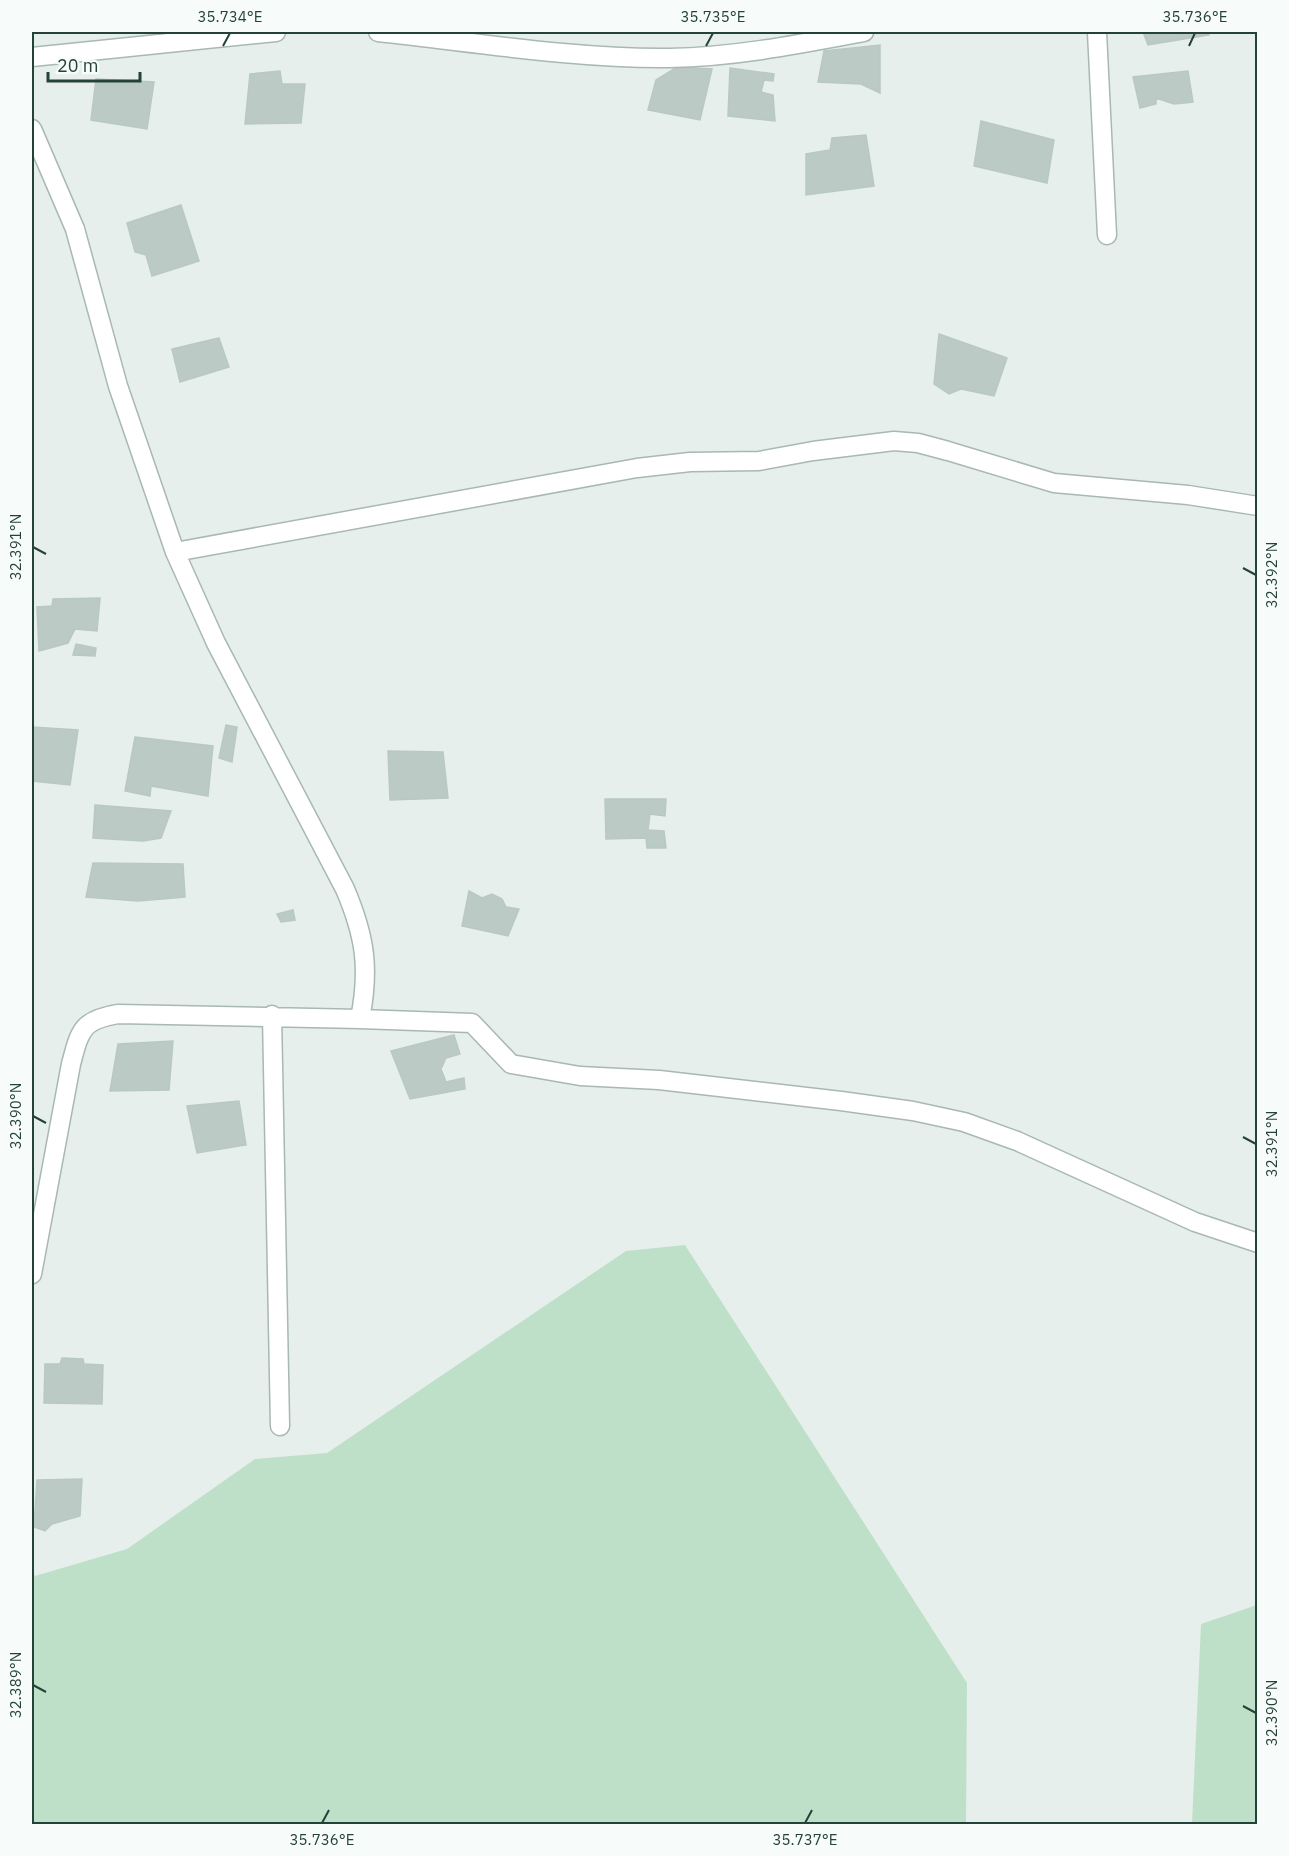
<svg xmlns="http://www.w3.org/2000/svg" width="1289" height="1856" font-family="'IBM Plex Sans',sans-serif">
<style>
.green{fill:#bfe0c8}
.building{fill:#bbcac4;stroke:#b8c9c2;stroke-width:1.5}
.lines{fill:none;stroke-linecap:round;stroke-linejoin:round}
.street-casing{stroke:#a8b8b2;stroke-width:21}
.street{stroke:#fff;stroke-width:18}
.ticks{fill:none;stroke:#24423a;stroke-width:2}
.neatline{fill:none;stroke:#24423a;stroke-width:2}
.ticks-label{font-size:15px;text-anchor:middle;fill:#24423a}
</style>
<rect width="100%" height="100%" fill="#e6efeb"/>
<!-- green -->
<path class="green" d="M685,1245L967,1683L966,1824H32V1571L35,1576L127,1549L255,1459L327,1453L626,1251Z
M1257,1605V1824H1192L1201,1624Z"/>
<!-- building -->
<path class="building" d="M1143,32H1208L1209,35L1148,45Z
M880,45V93L861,84L818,82L824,51Z
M677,67L712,69L700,120L648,110L656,80Z
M730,68L774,74L773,81L764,80L761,92L773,95L775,121L728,116Z
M280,71L282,84H305L301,123L245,124L250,74Z
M1188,71L1193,102L1174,104L1156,98V104L1140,108L1133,77Z
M96,79L154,82L147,129L91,120Z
M981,121L1054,140L1047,183L974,166Z
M866,135L874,186L806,195V154L830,150L832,138Z
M181,205L199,261L152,276L146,255L135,252L127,223Z
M939,334L1007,358L994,396L961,389L949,394L934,384Z
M219,338L229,367L180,382L172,349Z
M100,598L97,631L75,629L68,643L39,651L37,607L52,606L53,599Z
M76,644L96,648L95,656L73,655Z
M226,725L237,727L232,762L219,758Z
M32,727L78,730L70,785L32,781Z
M135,737L213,746L208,796L151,786L150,796L125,791Z
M388,751L443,752L448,798L390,800Z
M605,799H666L665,816L650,814L648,830L664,831L666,848H647L646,838L606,839Z
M95,805L171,811L161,838L143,841L93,838Z
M93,863L183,864L185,897L138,901L86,897Z
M469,891L482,898L492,894L502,899L506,907L519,909L508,936L462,926Z
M293,910L295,920L281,922L277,914Z
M454,1035L460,1054L446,1058L441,1069L446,1082L464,1078L465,1089L410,1099L391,1051Z
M173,1041L169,1090L110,1091L118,1044Z
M239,1101L246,1145L197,1153L187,1106Z
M62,1358L83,1359L84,1364L103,1365L102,1404L44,1403L45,1364H60Z
M82,1479L80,1516L52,1524L45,1531L34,1527L37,1480Z"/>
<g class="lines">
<defs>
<path id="street" d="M378,32C473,42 574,59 669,58C735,57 800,44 864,32
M1097,32L1107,235
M32,57L276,32
M32,129L75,229L118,386L175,552L216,643L345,889C365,936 370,968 360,1019L118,1014C81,1020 80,1031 71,1064L32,1274
M175,552L637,468L690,462L759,461L813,451L894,441L918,443L948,451L1054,483L1188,495L1258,506
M272,1015L280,1426
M360,1019L472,1023L511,1064L580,1076L659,1080L841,1101L913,1111L964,1122L1017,1141L1195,1222L1258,1243"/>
</defs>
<!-- street casing -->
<use href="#street" class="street-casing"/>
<!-- street -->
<use href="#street" class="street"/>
</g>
<!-- ticks -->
<path class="ticks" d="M223,46L230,33M706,46L713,33M1189,46L1195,33M33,547L46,554M1243,568L1256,575M33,1116L46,1123M1243,1137L1256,1144M33,1685L46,1692M1243,1706L1256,1713M322,1823L329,1810M805,1823L812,1810"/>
<!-- border -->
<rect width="1289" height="1856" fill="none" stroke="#f7fbf9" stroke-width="66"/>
<!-- scale -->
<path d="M48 72v9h92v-9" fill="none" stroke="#24423a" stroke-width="3"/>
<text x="57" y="72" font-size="18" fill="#24423a" stroke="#f7fbf9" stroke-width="4.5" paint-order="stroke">20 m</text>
<rect x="33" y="33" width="1223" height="1790" class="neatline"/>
<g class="ticks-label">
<text x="230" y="22">35.734°E</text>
<text x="713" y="22">35.735°E</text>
<text x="1195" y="22">35.736°E</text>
<text transform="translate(16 547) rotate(-90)" y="5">32.391°N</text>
<text transform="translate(1272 575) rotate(-90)" y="5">32.392°N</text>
<text transform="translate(16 1116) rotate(-90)" y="5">32.390°N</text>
<text transform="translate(1272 1144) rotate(-90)" y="5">32.391°N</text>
<text transform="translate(16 1685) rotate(-90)" y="5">32.389°N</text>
<text transform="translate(1272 1713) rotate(-90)" y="5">32.390°N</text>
<text x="322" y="1845">35.736°E</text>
<text x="805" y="1845">35.737°E</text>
</g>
</svg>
